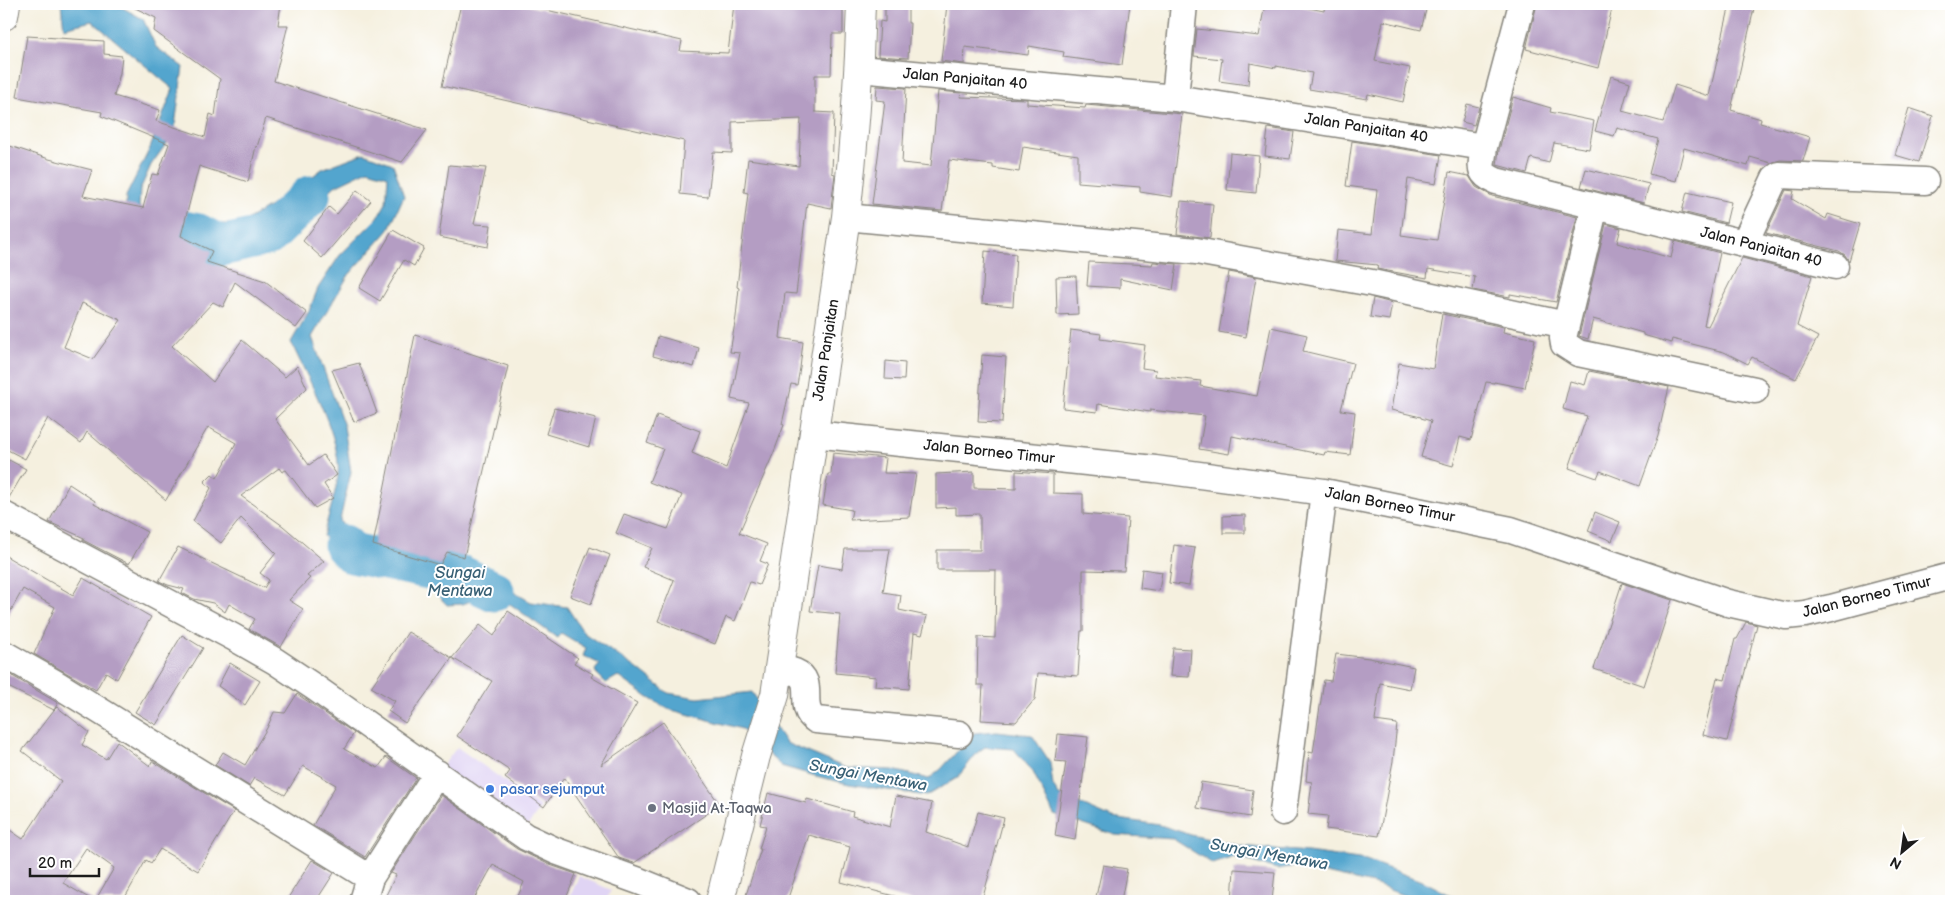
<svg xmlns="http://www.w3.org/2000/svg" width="1955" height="905" font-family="'Balsamiq Sans',sans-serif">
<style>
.built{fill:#e0d4f4}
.water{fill:#53a5ce;stroke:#386075}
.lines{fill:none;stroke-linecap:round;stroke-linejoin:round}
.river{stroke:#53a5ce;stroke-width:41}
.building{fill:#b49dc3;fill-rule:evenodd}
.minor-casing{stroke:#88867e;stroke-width:29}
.tertiary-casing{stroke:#88867e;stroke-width:30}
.minor{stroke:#fff;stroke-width:26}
.tertiary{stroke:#fff;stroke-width:28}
.shop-dot{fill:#3f7fe0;stroke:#fff;stroke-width:2}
.worship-dot{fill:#6b7280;stroke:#fff;stroke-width:2}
.labels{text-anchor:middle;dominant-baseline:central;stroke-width:4;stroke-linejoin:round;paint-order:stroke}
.street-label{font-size:15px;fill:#1c1c1c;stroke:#fff}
.shop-label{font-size:15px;fill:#366cbe;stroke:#fff;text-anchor:start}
.worship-label{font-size:15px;fill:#5b616d;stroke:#fff;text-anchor:start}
.water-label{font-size:16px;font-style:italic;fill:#386075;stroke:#fff}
</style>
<rect width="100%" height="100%" fill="#fff"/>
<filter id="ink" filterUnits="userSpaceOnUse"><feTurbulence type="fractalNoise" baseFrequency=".02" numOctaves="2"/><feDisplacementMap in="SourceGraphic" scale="10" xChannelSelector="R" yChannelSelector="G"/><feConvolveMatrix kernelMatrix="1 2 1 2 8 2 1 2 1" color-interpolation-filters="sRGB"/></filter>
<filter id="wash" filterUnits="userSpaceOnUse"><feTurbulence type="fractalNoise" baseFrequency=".0096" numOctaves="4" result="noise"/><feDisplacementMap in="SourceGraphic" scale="20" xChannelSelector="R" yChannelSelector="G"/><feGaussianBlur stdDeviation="1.12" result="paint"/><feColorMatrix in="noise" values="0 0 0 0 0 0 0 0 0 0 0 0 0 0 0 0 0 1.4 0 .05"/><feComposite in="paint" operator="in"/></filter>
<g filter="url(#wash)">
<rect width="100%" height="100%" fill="#f5f0df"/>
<!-- built -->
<path class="built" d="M457,747L541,807L524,832L439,771Z
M579,876L611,890L606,901H568Z"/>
<!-- water -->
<path class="water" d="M61,4H116L143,19L156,47L183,67L174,133L151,165L140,190L139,206L143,213L183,224H240L285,197L322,169L364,153L393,164L404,196L388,231L348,276L312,337L344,426L351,472L340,520L350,542L369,553L398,556L386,574L355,566L323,536C328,516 335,496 338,476C342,437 307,378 291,342L308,313L318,288L340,255L378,217L386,203L388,176L368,170L335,186L319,202L271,235L221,246L201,241L162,237L126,216V196L150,148L173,89L92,21L64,28Z
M450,556L465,561L468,557L484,568L494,581L531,602L567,607L584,633L635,667L668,693L698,698L752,692L786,743L846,768L893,770L929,779L941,769L974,733L997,731L1032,735L1050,762L1053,786L1059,795L1112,818L1160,825L1191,835L1241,846L1308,852L1366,860L1427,883L1462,901H1418L1377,885L1296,866L1277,869L1234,857L1213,864L1173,839L1115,835L1054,815L1033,772L1014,749L985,747L978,752L957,778L926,796L849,784L812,775L781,766L742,729L668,709L647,697L618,676L606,683L596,673L595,670L600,664L583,656L586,648L561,633L557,638L510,604L484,596L463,604L447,605L432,590Z"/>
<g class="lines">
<!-- river -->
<path class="river" d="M167,228L198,234L221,246L269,235L310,196
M344,545L352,553L462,576L494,591"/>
</g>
<g id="blocks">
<!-- building -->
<path class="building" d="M127,4H281L278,25H288L274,81L427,130L402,162L266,118L257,147L256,146L248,182L199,166L181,236L212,251L207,262L265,281L307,313L296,328L235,282L223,307L213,302L172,346L213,382L242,340L285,377L297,366L307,388L275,419L309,465L323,455L337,475L324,484L333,498L315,508L286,470L282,472L279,468L241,496L283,526L324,561L307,576L310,578L289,600L303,609L281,647L249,629L255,619L229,604L225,612L213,603L194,599L182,593L184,589L168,585L159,581L178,547L264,588L269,580L260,573L276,553L241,518L221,543L193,521L211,488L204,482L212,474L217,478L236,443L208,427L166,500L87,432L81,443L48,418L25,459L4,448V144L49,159L92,170L83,196L143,208L152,174L158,175L169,144L101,116L102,112L17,97L27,36L104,41V54L122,56L120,73L114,96L160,110L156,121L205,137L210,114L215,116L220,79L154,31L156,18ZM82,303L121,320L93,359L64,347Z
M461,4H520L682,41L680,51L728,53L734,4H824L843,6V34H832L831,75H815V112L834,113L832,173L835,174L831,208L807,203L796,294L785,293L780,338L803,342L800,368L797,385L791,384L782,424L784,425L774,452L739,533L767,544L760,561L768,564L759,585L750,582L735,621L726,617L715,644L658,621L674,580L643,567L652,548L616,533L624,514L668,529L682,495L649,482L663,449L647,443L657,415L700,431L692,453L726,468L749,403L731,399L740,353L730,352L736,317L739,288L737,287L748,193L744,192L748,159L799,166L801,119L732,122V153L713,152L708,197L680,194L684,141L442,86Z
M885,4H908V23H910L908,58L878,56L880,21L885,22Z
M947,4H1130L1122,65L1063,57L1064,52L1029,46L1028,55L965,47L964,64L941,61Z
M1265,4H1289L1324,11L1325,4H1401L1426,10L1421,30L1383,21L1375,61L1410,68L1403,102L1368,94L1367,99L1309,89L1312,73L1276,66V68L1250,63L1248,85L1219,81L1222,59L1194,56L1197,29L1259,36Z
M1537,4H1613L1598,68L1526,49Z
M1730,4H1755L1731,110L1761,119L1760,123L1810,137L1803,161L1780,160L1771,163L1750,157L1748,166L1684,148L1676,181L1649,174L1658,139L1617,128L1614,136L1595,131L1611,76L1630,82L1622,111L1663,122L1675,85L1709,96Z
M877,86L906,88L902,163L931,166L938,91L961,93L960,97L1027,99V104L1085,108L1086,105L1182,114L1172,197L1140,192V187L1078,182V155L1023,147L1019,172L993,168V165L949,160L942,211L872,204L885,101L876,100Z
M1513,97L1551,108L1550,112L1594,121L1589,149L1554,143L1549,163L1531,158L1527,173L1497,165L1499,150Z
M1467,104L1479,107L1474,125L1462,122Z
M1909,108L1933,116L1919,162L1895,155Z
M1268,128L1294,132L1290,159L1265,156Z
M1352,141L1441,155L1436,184L1408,179L1401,235L1437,240L1449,172L1469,176L1476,187L1492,196L1577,217L1556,302L1510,294V297L1473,290L1475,277L1428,269L1427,278L1377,269L1378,265L1335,261L1338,230L1372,234L1377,190L1346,186Z
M1230,153L1259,156L1256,193L1227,190Z
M449,165L486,168L474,224L491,225L488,247L439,237Z
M1586,169L1649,184L1644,203L1581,187Z
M357,190L371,201L322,258L303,241L329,207L337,214Z
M1786,190L1794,191L1792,199L1826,219L1828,214L1860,224L1849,261L1845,255L1839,251L1766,233Z
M1687,192L1731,202L1726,223L1682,212Z
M1181,201L1213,204L1210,238L1177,234Z
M1606,224L1621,228L1617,243L1671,258L1675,241L1720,253L1704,325L1708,326L1742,258L1812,276L1797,326L1818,337L1796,379L1752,357L1748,364L1724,352L1672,339L1671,343L1643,335V333L1593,319L1588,339L1579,336Z
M393,230L424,248L414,266L404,260L380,301L359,288Z
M985,251L1016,254L1013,306L982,303Z
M1089,262L1152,265L1153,262L1177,264L1173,290L1120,279V288L1087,286Z
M1229,272L1256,277L1246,337L1219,332Z
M1076,276L1078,314L1057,315L1056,277Z
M1373,298L1392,303L1389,320L1370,317Z
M1442,314L1504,327L1503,332L1535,339L1525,388L1494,382V383L1486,382L1471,440L1460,437L1453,466L1421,457L1431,421L1421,418V417L1391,410L1399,363L1433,369Z
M1271,327L1307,335L1303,351L1353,363L1341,410L1355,412L1350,455L1325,452L1324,455L1232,436L1229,454L1199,449L1205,416L1150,410V412L1098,404L1097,412L1063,408L1071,330L1101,334L1100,339L1145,345L1142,368L1156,370L1155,376L1201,381L1200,386L1257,396Z
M415,335L508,366L464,557L447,552L440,565L373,545Z
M658,336L699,348L694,367L653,356Z
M982,355L1006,357L1002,423L978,422Z
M886,361L905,363L904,380L885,379Z
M359,363L377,413L354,422L332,370Z
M1589,371L1669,387L1658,436L1640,486L1600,471L1597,478L1569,468L1587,416L1563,409L1570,381L1585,385Z
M554,408L596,418L589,447L546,434Z
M833,453L886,458L884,473L916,474L909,517L850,520L852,510L823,505L828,474H831Z
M9,460L26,469L7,501L4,500V470Z
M1016,471L1053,474V493L1083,494V514L1128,518L1124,571L1083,570V631H1081L1078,676L1038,673L1035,699L1016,722L981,720L983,685H977L978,637L995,638L996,570H937V550H980V514L956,515V507L936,508V474L974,472V488L1016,489Z
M69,484L95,501L94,504L147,532L129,564L83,540L84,538L49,522Z
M1595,512L1620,522L1612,541L1588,531Z
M1245,515V533H1223V516Z
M1174,545L1195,548L1189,586L1169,583Z
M590,547L610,555L591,604L570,596Z
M845,549H890L883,592L901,595L899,610L927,616L922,635L914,633L909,689L875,686L876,677L835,673L840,614L810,611L818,565L842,569Z
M4,555L73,595L83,578L151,617L117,679L106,672L96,690L34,654L55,607L23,589L4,623Z
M1142,569L1162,572L1159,591L1140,588Z
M1622,583L1672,600L1644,686L1594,669Z
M508,611L578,658L574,663L593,674L591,677L637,703L601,765L663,722L720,805L634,863L619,858L564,778L544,807L505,778L510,771L457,736L492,681L452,658L480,625L494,636Z
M1746,622L1757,625L1727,741L1703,735L1717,678L1725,680L1735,639H1737Z
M408,632L452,658L405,723L388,711L395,701L371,687Z
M182,635L203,648L156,725L135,712Z
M1173,648L1191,649L1189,677L1170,676Z
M1336,654L1369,658L1414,667L1410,689L1380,683L1375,721L1397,724L1393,761L1379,836L1326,829L1328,816L1308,814L1312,782L1306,781L1309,752L1313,753L1324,680L1331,681Z
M230,663L260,681L245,705L218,686Z
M4,671L58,703L54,710L57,707L89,732L82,745L106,759L117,741L150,766L152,761L234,811L198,871L160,849L151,863L146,860L123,901H95L114,868L86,848L63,883L94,901H4V826L23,839L61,781L22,751L54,710L4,685Z
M297,694L354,733L344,749L378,768L386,757L416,778L365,857L313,825L336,785L303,766L285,795L254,778L249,786L215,765L223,752L245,765L267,728L274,712L285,713Z
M1058,734L1088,737L1075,840L1055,836L1066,762L1055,761Z
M1201,782L1253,790L1250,817L1197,808Z
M768,793L806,803L807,799L853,812L852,816L890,827L896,796L932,803L926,832L968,847L978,812L1004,818L982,901H913L841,882L850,847L809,835L787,901H744L761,849H759L766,826L760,825Z
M441,795L517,849L550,865L576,874L565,901H516L524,882L493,865L473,901H383L396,875L391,873Z
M312,860L334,873L316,901H286Z
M1103,865L1127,869L1121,901H1095Z
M1234,869L1275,872L1272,901H1232Z"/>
</g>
</g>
<g filter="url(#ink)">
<use href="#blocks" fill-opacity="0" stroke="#88867e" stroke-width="1"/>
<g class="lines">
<defs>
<path id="minor" d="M859,69L1175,98L1484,147C1482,165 1476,173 1496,181L1835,266
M1175,98L1184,4
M1484,147L1522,4
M1595,206L1563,338L1564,344L1578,353L1755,390
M846,217L1196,251L1372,283L1566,325
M1745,242L1775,178L1779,175L1925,181
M813,434L1155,469L1324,492L1511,530L1728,603L1786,616L1805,614L1831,608L1951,576
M4,515L233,637L275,661L314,687L526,837L556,851L639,881L688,901
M4,654L55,683L370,878
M779,668C784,669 790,670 795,672C817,681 796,708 816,720L959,734
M1283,812L1324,492
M363,901L370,878L437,773"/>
<path id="tertiary" d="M4,16L6,4
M720,901L756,756L775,695L846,217C854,146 859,75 861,4"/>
</defs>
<!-- minor casing -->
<use href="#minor" class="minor-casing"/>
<!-- tertiary casing -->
<use href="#tertiary" class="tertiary-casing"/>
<!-- minor -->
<use href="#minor" class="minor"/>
<!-- tertiary -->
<use href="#tertiary" class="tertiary"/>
</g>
</g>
<!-- markers -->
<circle class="shop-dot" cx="490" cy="789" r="5"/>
<circle class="worship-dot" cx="652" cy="808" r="5"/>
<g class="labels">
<!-- street labels -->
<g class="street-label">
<text transform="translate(965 79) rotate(5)">Jalan Panjaitan 40</text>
<text transform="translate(1366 128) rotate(9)">Jalan Panjaitan 40</text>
<text transform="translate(1761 247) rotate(14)">Jalan Panjaitan 40</text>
<text transform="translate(826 350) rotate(-81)">Jalan Panjaitan</text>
<text transform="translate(989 452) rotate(6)">Jalan Borneo Timur</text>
<text transform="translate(1390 505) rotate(11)">Jalan Borneo Timur</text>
<text transform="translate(1867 597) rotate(-14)">Jalan Borneo Timur</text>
</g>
<!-- shop labels -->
<g class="shop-label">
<text x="500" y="789">pasar sejumput</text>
</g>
<!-- worship labels -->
<g class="worship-label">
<text x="662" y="808">Masjid At-Taqwa</text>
</g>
<!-- water labels -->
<g class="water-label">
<text x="460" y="573">Sungai<tspan x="460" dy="18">Mentawa</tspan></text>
<text transform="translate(868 776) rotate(10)">Sungai Mentawa</text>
<text transform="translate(1269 855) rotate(10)">Sungai Mentawa</text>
</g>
</g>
<!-- margin -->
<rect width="1955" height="905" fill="none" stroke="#fff" stroke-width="20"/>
<!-- north arrow -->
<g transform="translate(1902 852) rotate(209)" stroke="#ffffff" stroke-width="4" paint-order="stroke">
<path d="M0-4L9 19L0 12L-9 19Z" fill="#1c1c1c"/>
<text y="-8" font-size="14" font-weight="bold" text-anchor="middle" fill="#1c1c1c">N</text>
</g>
<!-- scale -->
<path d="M30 868v8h69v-8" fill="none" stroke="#1c1c1c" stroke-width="2.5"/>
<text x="38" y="868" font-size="15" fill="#1c1c1c" stroke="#ffffff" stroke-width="4" paint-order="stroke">20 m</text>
</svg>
